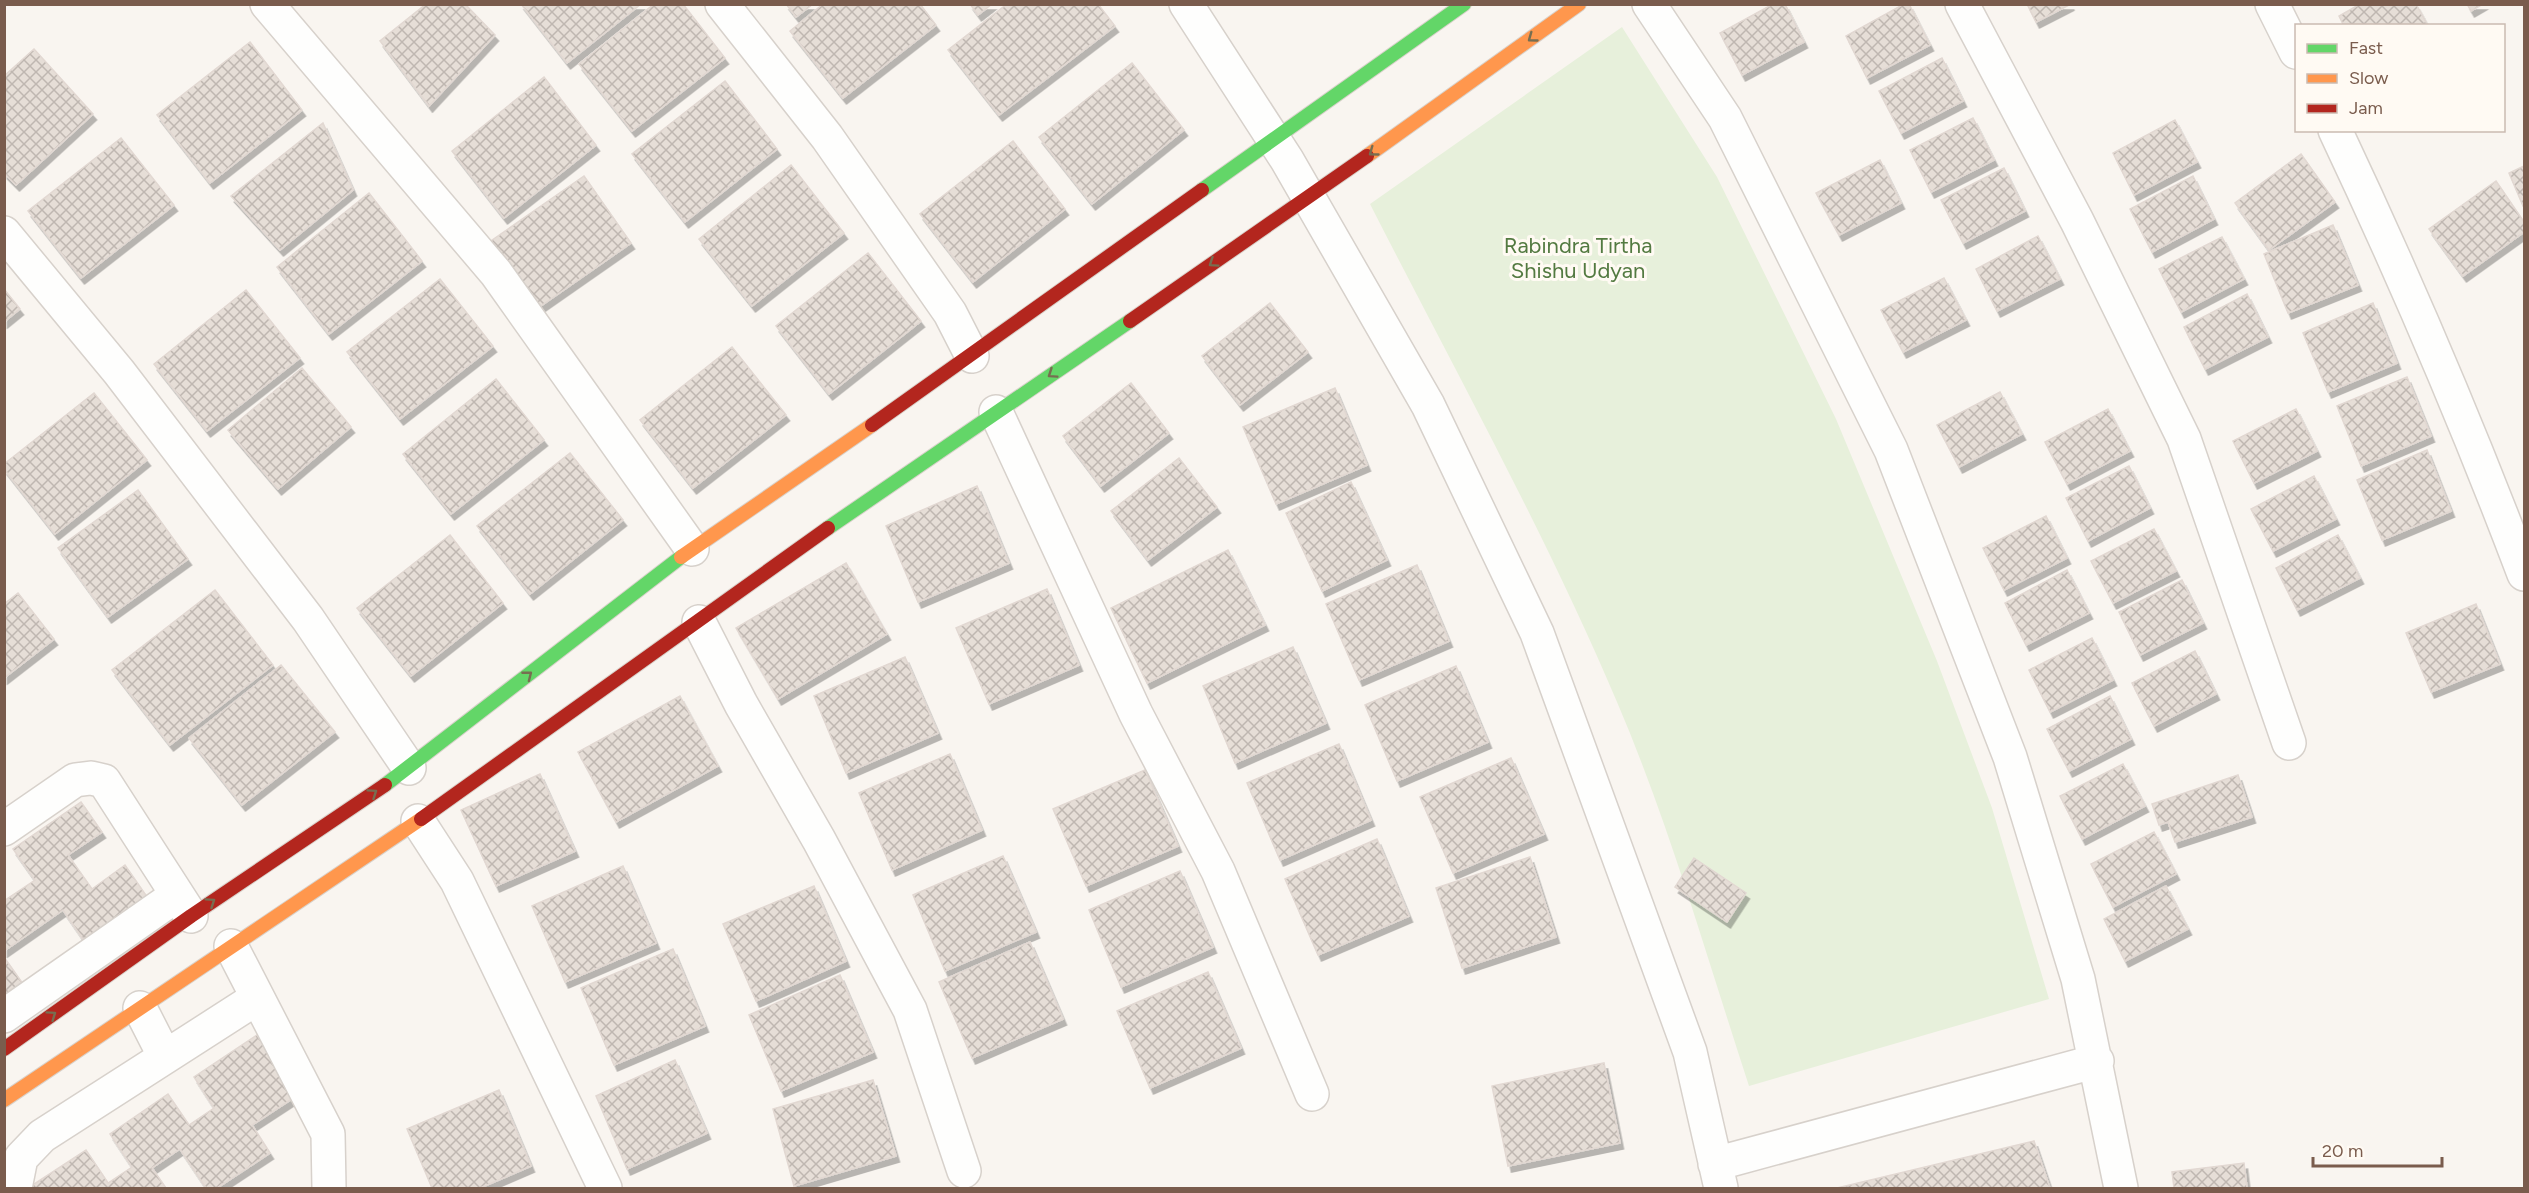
<svg xmlns="http://www.w3.org/2000/svg" width="2529" height="1193" font-family="Figtree,sans-serif">
<style>
.park{fill:#e7f0db}
.building{fill:url(#building-cross-hatch);stroke:#e2d8d2;stroke-width:1.5;filter:url(#shadow)}
.lines{fill:none;stroke-linecap:round;stroke-linejoin:round}
.street-casing{stroke:#d7d1cb;stroke-width:36}
.fast-casing{stroke:#d9d2cb;stroke-width:16}
.slow-casing{stroke:#d9d2cb;stroke-width:16}
.jam-casing{stroke:#d9d2cb;stroke-width:16}
.street{stroke:#fefefd;stroke-width:33}
.fast{stroke:#63d668;stroke-width:14}
.slow{stroke:#ff974d;stroke-width:14}
.jam{stroke:#b3261e;stroke-width:14}
.oneway{stroke:#776e51}
.labels{text-anchor:middle;dominant-baseline:central;stroke-width:6;stroke-linejoin:round;paint-order:stroke}
.park-label{font-size:22px;fill:#537a41;stroke:#fffaf3}
</style>
<defs>
<pattern id="building-cross-hatch" width="8" height="8" patternUnits="userSpaceOnUse" patternTransform="scale(1.5)"><rect width="8" height="8" fill="#e6ded7"/><path d="M0 0l8 8M0 8l8-8" fill="none" stroke="#bfb7b1"/></pattern>
<filter id="shadow"><feDropShadow dx="3.5" dy="6" stdDeviation="0" flood-color="#0004"/></filter>
</defs>
<rect width="100%" height="100%" fill="#f9f5f0"/>
<!-- park -->
<path class="park" d="M1622,27L1717,177L1836,419L1937,661L1992,808L2049,999L1749,1086C1707,958 1670,826 1617,702C1545,532 1454,369 1370,204Z"/>
<!-- building -->
<path class="building" d="M426,4H465L495,35L429,106L380,41Z
M521,4H641L567,63Z
M654,4H683L725,58L632,131L579,64Z
M786,4H813L796,17Z
M823,4H920L936,25L843,98L790,31Z
M970,4H992L978,15Z
M1007,4H1098L1115,26L999,115L948,50Z
M1773,4H1785L1804,42L1742,75L1720,33Z
M1904,4H1909L1930,45L1867,78L1846,36Z
M2027,4H2071L2036,22Z
M2360,4H2416L2428,26H2344L2339,16Z
M2467,4H2483L2471,11Z
M250,42L302,110L210,183L157,115Z
M34,49L93,114L16,185L4,173V76Z
M1942,58L1963,101L1901,133L1879,91Z
M1132,63L1184,130L1092,204L1039,137Z
M544,77L596,145L504,218L452,151Z
M725,81L777,149L685,222L632,154Z
M1973,118L1994,160L1931,192L1910,150Z
M2175,120L2197,162L2134,195L2113,153Z
M323,123L353,190L280,250L231,196Z
M121,138L174,205L81,278L28,211Z
M1013,141L1065,209L973,282L920,214Z
M2301,154L2335,202L2269,250L2235,203Z
M1880,160L1901,203L1839,235L1816,193Z
M791,165L844,233L752,306L699,239Z
M2524,166V205L2523,206L2509,173Z
M2004,168L2025,211L1963,243L1941,200Z
M584,176L631,243L535,310L488,243Z
M2193,176L2214,219L2152,252L2130,209Z
M2496,181L2524,222V232L2463,276L2429,229Z
M369,193L422,261L329,334L277,267Z
M2333,225L2358,285L2288,313L2264,254Z
M2038,236L2060,279L1997,311L1976,269Z
M2222,237L2244,279L2181,312L2159,269Z
M868,253L921,321L829,394L776,326Z
M1944,278L1966,320L1903,352L1881,310Z
M440,279L493,346L400,419L347,352Z
M4,289L20,309L4,322Z
M246,290L300,358L207,431L154,364Z
M2247,294L2268,337L2205,369L2184,327Z
M1270,303L1308,352L1240,405L1202,356Z
M2373,303L2397,363L2328,392L2303,333Z
M732,347L786,415L693,488L640,420Z
M302,368L351,427L278,489L228,430Z
M2407,377L2431,436L2361,466L2337,406Z
M496,379L544,440L451,514L403,454Z
M1131,383L1169,433L1101,486L1063,436Z
M1335,388L1367,465L1276,504L1243,427Z
M2000,392L2022,434L1959,467L1937,425Z
M94,393L147,460L55,534L4,469V464Z
M2108,409L2130,451L2067,484L2045,442Z
M2296,409L2317,451L2254,483L2233,441Z
M2427,450L2451,511L2382,540L2357,480Z
M570,453L623,520L530,594L477,526Z
M1179,458L1217,507L1148,560L1111,511Z
M2129,466L2150,508L2088,541L2066,498Z
M2314,476L2336,519L2273,551L2251,509Z
M1351,482L1387,560L1322,591L1286,513Z
M977,486L1009,563L918,602L886,526Z
M138,490L188,559L108,617L58,548Z
M2046,516L2067,558L2004,590L1983,548Z
M2154,529L2176,571L2113,603L2091,561Z
M450,535L503,603L411,676L357,608Z
M2338,535L2360,578L2297,610L2276,568Z
M1228,550L1265,625L1147,683L1111,608Z
M846,563L887,634L778,699L736,628Z
M1417,565L1449,641L1359,680L1326,604Z
M2067,570L2089,613L2026,645L2005,603Z
M2182,580L2203,623L2140,655L2119,612Z
M1047,589L1079,665L989,704L956,628Z
M215,590L273,665L170,745L112,670Z
M18,593L54,639L4,678V604Z
M2476,604L2500,664L2431,692L2406,633Z
M2092,638L2113,680L2050,712L2029,670Z
M1293,647L1326,723L1235,763L1203,686Z
M2195,651L2216,694L2154,726L2132,683Z
M905,657L938,733L846,773L814,696Z
M281,665L335,732L242,805L189,738Z
M1456,666L1488,742L1397,781L1365,705Z
M680,696L718,766L616,822L578,752Z
M2110,696L2131,739L2069,771L2047,729Z
M1339,744L1371,820L1280,860L1247,783Z
M950,754L982,830L892,870L859,793Z
M1511,758L1544,834L1453,873L1420,797Z
M2123,764L2145,806L2082,839L2060,796Z
M1145,770L1178,846L1086,886L1053,809Z
M540,774L575,851L496,886L461,810Z
M2238,775L2252,817L2175,842L2168,822L2159,825L2152,804Z
M81,802L102,832L68,855L92,889L125,865L152,904L89,948L63,910L4,951V901L35,880L13,849Z
M2154,832L2176,874L2113,907L2091,864Z
M1377,839L1409,916L1318,955L1285,879Z
M1003,856L1036,932L945,971L913,895Z
M1530,857L1556,937L1462,968L1436,888Z
M1694,858L1746,893L1727,922L1675,887Z
M623,866L656,943L565,982L532,906Z
M1180,871L1213,947L1121,987L1089,910Z
M814,886L846,961L756,1001L723,924Z
M2166,886L2188,929L2125,961L2104,919Z
M1030,942L1063,1019L972,1058L939,982Z
M673,949L705,1026L614,1065L581,988Z
M4,957L28,991L4,1007Z
M1208,972L1241,1048L1150,1088L1117,1011Z
M840,975L873,1052L781,1091L749,1015Z
M257,1035L298,1095L252,1125L270,1153L217,1188H206L180,1149L152,1168L166,1188H28L86,1150L108,1183L132,1167L110,1134L168,1094L189,1125L214,1108L194,1077Z
M675,1060L707,1133L627,1169L596,1096Z
M1604,1063L1620,1143L1508,1166L1492,1086Z
M873,1080L896,1156L794,1186L773,1109Z
M499,1090L531,1166L480,1188H432L407,1129Z
M2034,1141L2050,1188H1837Z
M2244,1163L2247,1188H2174L2172,1172Z"/>
<g class="lines">
<defs>
<path id="street" d="M267,4L496,273L692,549
M722,4L827,137L950,313L972,356
M1186,4L1287,160L1428,405L1537,633L1690,1052L1721,1188
M1649,4L1725,118L1891,450L2010,757L2078,979L2121,1188
M1962,4L2077,221L2184,439L2289,743
M2272,4L2296,52
M2335,130C2404,276 2467,423 2524,574
M4,233L119,372L308,619L409,768
M996,412L1136,714L1218,871L1312,1094
M699,622L741,704L819,840L910,1010L964,1171
M418,821L457,881L605,1188
M4,829L75,780L91,778L104,781L191,916
M231,946L328,1134L329,1188
M140,1008L165,1057
M4,1016L177,895
M1715,1164L2097,1061
M15,1188L21,1158L42,1136L257,998"/>
<path id="fast" d="M1202,190L1464,4
M828,528L1130,321
M385,785L681,557"/>
<path id="slow" d="M1367,156L1579,4
M681,557L872,425
M4,1100L421,819"/>
<path id="jam" d="M1130,321L1367,156
M872,425L1202,190
M421,819L828,528
M4,1049L191,916L385,785"/>
</defs>
<!-- street casing -->
<use href="#street" class="street-casing"/>
<!-- fast casing -->
<use href="#fast" class="fast-casing"/>
<!-- slow casing -->
<use href="#slow" class="slow-casing"/>
<!-- jam casing -->
<use href="#jam" class="jam-casing"/>
<!-- street -->
<use href="#street" class="street"/>
<!-- fast -->
<use href="#fast" class="fast"/>
<!-- slow -->
<use href="#slow" class="slow"/>
<!-- jam -->
<use href="#jam" class="jam"/>
</g>
<!-- one-way arrows -->
<defs><path id="oneway-chevron" d="M-2-3.5L2.5 0L-2 3.5" fill="none" stroke-width="1.6" stroke-linecap="round" stroke-linejoin="round" transform="scale(1.5)"/></defs>
<g class="oneway">
<use href="#oneway-chevron" transform="translate(1532 38) rotate(144)"/>
<use href="#oneway-chevron" transform="translate(1373 152) rotate(144)"/>
<use href="#oneway-chevron" transform="translate(1213 263) rotate(146)"/>
<use href="#oneway-chevron" transform="translate(1052 374) rotate(146)"/>
<use href="#oneway-chevron" transform="translate(528 675) rotate(-38)"/>
<use href="#oneway-chevron" transform="translate(373 793) rotate(-34)"/>
<use href="#oneway-chevron" transform="translate(211 902) rotate(-34)"/>
<use href="#oneway-chevron" transform="translate(52 1015) rotate(-35)"/>
</g>
<g class="labels">
<!-- park labels -->
<g class="park-label">
<text x="1578" y="245">Rabindra Tirtha<tspan x="1578" dy="25">Shishu Udyan</tspan></text>
</g>
</g>
<!-- border -->
<rect width="2529" height="1193" fill="none" stroke="#7a5c4d" stroke-width="12"/>
<!-- legend -->
<rect x="2295" y="24" width="210" height="108" fill="#fffaf3" stroke="#cabbb1" stroke-width="1.5"/>
<rect x="2307" y="44" width="30" height="9" fill="#63d668" stroke="#cabbb1" stroke-width="1.5"/>
<text x="2349" y="54" font-size="18" fill="#7a5c4d">Fast</text>
<rect x="2307" y="74" width="30" height="9" fill="#ff974d" stroke="#cabbb1" stroke-width="1.5"/>
<text x="2349" y="84" font-size="18" fill="#7a5c4d">Slow</text>
<rect x="2307" y="104" width="30" height="9" fill="#b3261e" stroke="#cabbb1" stroke-width="1.5"/>
<text x="2349" y="114" font-size="18" fill="#7a5c4d">Jam</text>
<!-- scale -->
<path d="M2313 1157v9h129v-9" fill="none" stroke="#7a5c4d" stroke-width="3"/>
<text x="2322" y="1157" font-size="18" fill="#7a5c4d" stroke="#fffaf3" stroke-width="4.5" paint-order="stroke">20 m</text>
</svg>
